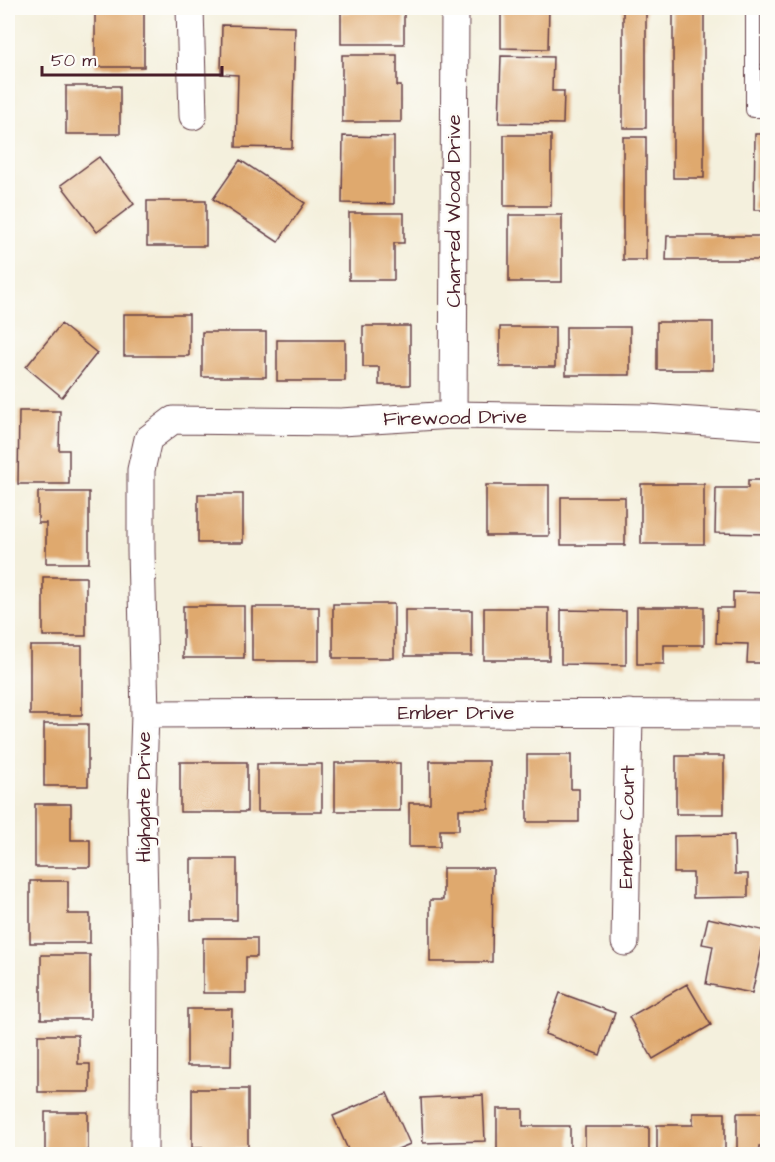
<svg xmlns="http://www.w3.org/2000/svg" width="775" height="1162" font-family="'Architects Daughter',sans-serif">
<style>
.building{fill:#dfa96e}
.lines{fill:none;stroke-linecap:round;stroke-linejoin:round}
.lane-casing{stroke:#643e46;stroke-width:16}
.street-casing{stroke:#643e46;stroke-width:29}
.lane{stroke:#fff;stroke-width:14}
.street{stroke:#fff;stroke-width:27}
.labels{text-anchor:middle;dominant-baseline:central;stroke-width:5;stroke-linejoin:round;paint-order:stroke}
.street-label{font-size:20px;fill:#4a1f2b;stroke:#fdfcf7}
</style>
<rect width="100%" height="100%" fill="#fdfcf7"/>
<filter id="ink" filterUnits="userSpaceOnUse"><feTurbulence type="fractalNoise" baseFrequency=".0167" numOctaves="2"/><feDisplacementMap in="SourceGraphic" scale="12" xChannelSelector="R" yChannelSelector="G"/><feConvolveMatrix kernelMatrix="1 2 1 2 8 2 1 2 1" color-interpolation-filters="sRGB"/></filter>
<filter id="wash" filterUnits="userSpaceOnUse"><feTurbulence type="fractalNoise" baseFrequency=".008" numOctaves="4" result="noise"/><feDisplacementMap in="SourceGraphic" scale="24" xChannelSelector="R" yChannelSelector="G"/><feGaussianBlur stdDeviation="1.35" result="paint"/><feColorMatrix in="noise" values="0 0 0 0 0 0 0 0 0 0 0 0 0 0 0 0 0 1.4 0 .05"/><feComposite in="paint" operator="in"/></filter>
<g filter="url(#wash)">
<rect width="100%" height="100%" fill="#f4f0dd"/>
<g id="blocks">
<!-- building -->
<path class="building" d="M213,8H262V10H213Z
M365,8H404V44H341V12H365Z
M501,8H549L548,49L501,48Z
M623,8H646V128H623Z
M673,8H704V178H673Z
M95,10H144V67H95Z
M8,14H13V89H8Z
M222,25L295,27L292,148L236,147L238,75L221,74Z
M342,55H397V86H401V122H342Z
M501,56L553,57L552,91H564L563,124L499,123Z
M66,86H120V134H66Z
M8,107H13V183H8Z
M755,134H768V210H754Z
M504,135H551V206H504Z
M343,136L394,137V204L342,203Z
M623,137H646V260H623Z
M99,157L134,204L97,232L61,185Z
M240,160L305,203L278,242L213,199Z
M8,197H12V271H8Z
M147,201H206V246H147Z
M349,213H404V243H394V280H349Z
M509,215H562V282H509Z
M667,236H768V260H666Z
M124,314H189V356H124Z
M657,322H713V370H657Z
M61,324L97,353L62,397L26,367Z
M363,326H410V385H379V367H363Z
M500,327H555V367H500Z
M566,327H630V375H566Z
M202,332H266V377H202Z
M277,340H345V381H277Z
M19,411H60L59,450H69V484H18Z
M748,480H768V534L715,533L716,488H748Z
M641,484H704V544H641Z
M486,485H549V536H486Z
M38,492H89V563H46V523H38Z
M198,494H243V543H198Z
M561,497H625V545H561Z
M43,577H86V636H43Z
M733,592L768,593V663H747L748,644L716,643L717,608H733Z
M333,604H394V658H333Z
M183,606H244V658H183Z
M252,607H319V661H252Z
M637,607H704V645H664V664H637Z
M484,608H549V660H484Z
M405,610H472V656H405Z
M561,610L626,611V665L561,664Z
M30,646H82V715H30Z
M44,724H88V786H44Z
M527,755H571V789H579V822H527Z
M676,756H724V814H676Z
M430,761H489V809H459V830H440V847H409V803H430Z
M180,762H247V812H180Z
M335,763H400V811H335Z
M257,764H322V812H257Z
M35,804H71V840H90V867H35Z
M734,835L735,874H748V897L693,898V873H674V836Z
M191,859H237V920H191Z
M443,868H493L492,962H430V900H443Z
M30,881H68V914H90V943H30Z
M708,918L766,931L752,993L706,984L713,946L702,944Z
M203,938H257V957H246V993H203Z
M41,955H90V1019H41Z
M687,984L711,1025L653,1059L629,1017Z
M560,993L615,1013L600,1055L545,1034Z
M187,1009H232L231,1066H187Z
M38,1035H78V1064H90V1092H38Z
M192,1089H248V1148H192Z
M387,1093L410,1144L386,1154H350L333,1116Z
M483,1095L485,1141L423,1143L421,1098Z
M497,1109H523V1126H570V1154H497Z
M45,1112H88V1154H45Z
M693,1113H725V1154H657V1125H693Z
M737,1113H768V1146H759V1154H737Z
M585,1127H649V1154H585Z"/>
</g>
</g>
<g filter="url(#ink)">
<use href="#blocks" fill-opacity="0" stroke="#643e46" stroke-width="1.5"/>
<g class="lines">
<defs>
<path id="lane" d="M753,8V110H768"/>
<path id="street" d="M190,8L193,116
M453,415L455,8
M145,714L438,713L768,714
M625,942L629,713
M144,1154L145,950L142,806L145,714L141,551V470L148,439L173,420L341,422L453,415L647,418L768,426"/>
</defs>
<!-- lane casing -->
<use href="#lane" class="lane-casing"/>
<!-- street casing -->
<use href="#street" class="street-casing"/>
<!-- lane -->
<use href="#lane" class="lane"/>
<!-- street -->
<use href="#street" class="street"/>
</g>
</g>
<g class="labels">
<!-- street labels -->
<g class="street-label">
<text transform="translate(454 211) rotate(-90)">Charred Wood Drive</text>
<text transform="translate(455 418) rotate(-1)">Firewood Drive</text>
<text x="456" y="713">Ember Drive</text>
<text transform="translate(144 797) rotate(-90)">Highgate Drive</text>
<text transform="translate(627 827) rotate(-89)">Ember Court</text>
</g>
</g>
<!-- margin -->
<rect width="775" height="1162" fill="none" stroke="#fdfcf7" stroke-width="30"/>
<!-- scale -->
<path d="M42 66v9h180v-9" fill="none" stroke="#4a1f2b" stroke-width="3"/>
<text x="51" y="66" font-size="18" fill="#4a1f2b" stroke="#fdfcf7" stroke-width="4.5" paint-order="stroke">50 m</text>
</svg>
